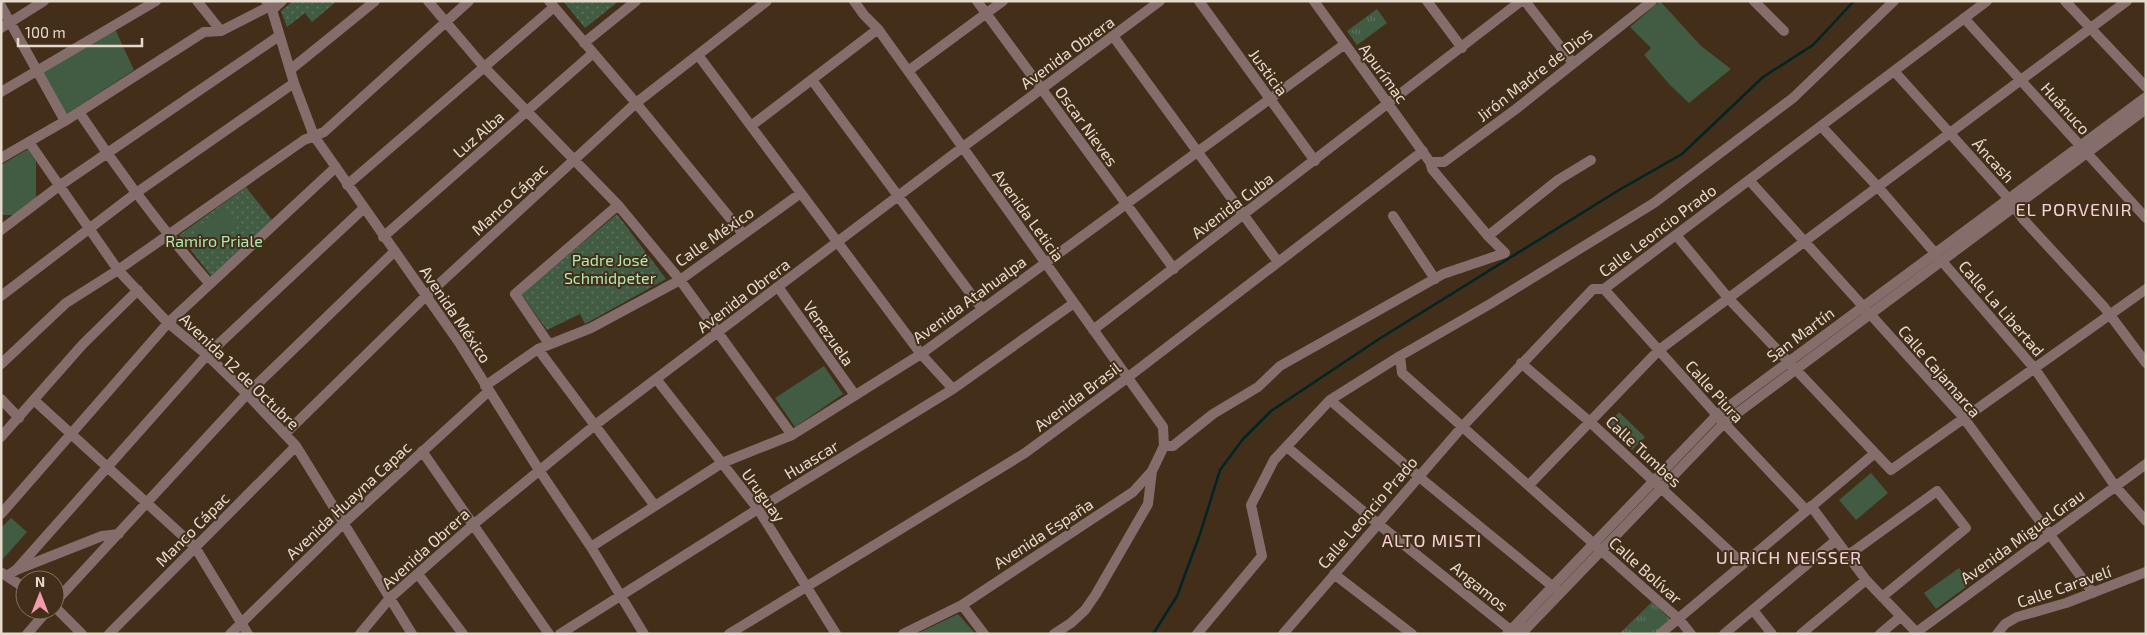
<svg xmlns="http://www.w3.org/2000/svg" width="2147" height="635" font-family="'Exo 2',sans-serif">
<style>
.grass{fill:url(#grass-tufts)}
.park{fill:url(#park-dots)}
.pitch{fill:#415c43}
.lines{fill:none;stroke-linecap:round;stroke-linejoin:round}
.stream{stroke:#012427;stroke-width:2.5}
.minor{stroke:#846d6a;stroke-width:10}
.labels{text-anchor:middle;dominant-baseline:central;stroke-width:4;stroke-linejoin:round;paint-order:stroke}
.street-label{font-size:16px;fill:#e7dacd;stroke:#422e19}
.park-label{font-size:16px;fill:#afe9b2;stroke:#422e19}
.neighbourhood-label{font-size:18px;letter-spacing:1px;fill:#f6d2d8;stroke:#422e19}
</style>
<defs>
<pattern id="grass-tufts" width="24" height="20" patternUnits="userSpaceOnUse" patternTransform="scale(1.25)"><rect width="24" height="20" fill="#415c43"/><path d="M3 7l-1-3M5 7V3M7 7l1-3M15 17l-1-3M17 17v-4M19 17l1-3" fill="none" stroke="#5c735d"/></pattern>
<pattern id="park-dots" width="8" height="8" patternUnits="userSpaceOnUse" patternTransform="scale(1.25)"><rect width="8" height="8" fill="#415c43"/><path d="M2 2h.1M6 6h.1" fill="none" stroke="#5c735d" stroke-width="1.8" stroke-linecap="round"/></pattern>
</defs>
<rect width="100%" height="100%" fill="#422e19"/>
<!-- grass -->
<path class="grass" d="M1377,9L1387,23L1357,45L1347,31Z
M1652,602L1672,621L1652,634H1619Z"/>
<!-- park -->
<path class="park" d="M293,1H337L312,22L305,13L287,27L281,11Z
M563,1H619L585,28Z
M246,187L272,220L212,277L179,235Z
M617,214L666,279L585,324L580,314L547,330L521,294Z"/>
<!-- pitch -->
<path class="pitch" d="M1660,1L1701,46L1731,69L1689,103L1670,85L1644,55L1651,48L1630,27Z
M115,29L134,70L65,115L42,71Z
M28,149L36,161V201L16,215H1V165Z
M223,209L237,227L207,249L193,230Z
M824,366L843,394L795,427L775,398Z
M1619,412L1645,437L1632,450L1606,426Z
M1871,473L1888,493L1856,520L1839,500Z
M11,518L27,532L2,560L1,528Z
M1959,568L1970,584L1936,609L1924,593Z
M958,614L976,634H916Z"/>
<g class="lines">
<!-- stream -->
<path class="stream" d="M1153,634L1177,596L1200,534L1220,470L1243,439L1271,411L1379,339L1619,190L1682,154L1763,77L1813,45L1854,1"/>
<!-- minor -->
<path class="minor" d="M197,1L221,31
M266,1L272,10L294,83L314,136L460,344L539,470L591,547L644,634
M428,1L484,67L618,205L680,280L792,435
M549,1L636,103L743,234
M854,1L864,15L878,29L1163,427L1164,446L1152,471L1133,492L962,605L903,634
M977,1L1174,269
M1199,1L1315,161
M1427,1L1462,48
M1525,1L1573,63
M1754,1L1784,31
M2065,1L2146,87
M1,6L65,121
M272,10L282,1
M1964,18L2146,218
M1,28L44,1
M1113,36L1278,262
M584,43L636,1
M698,55L921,354L953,389
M290,70L375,1
M908,71L1003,1
M1894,71L2008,198L2023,219L2104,307L2146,363
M812,80L982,309
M1,92L156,1
M79,112C119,172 162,229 209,283
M751,126L878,29
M1821,126L1878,187L2035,369L2115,486L2146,521
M29,142L118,270L168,323L207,355L247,394L296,446L412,634
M1,158L65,121L204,32L221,31L270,6
M1430,162H1444L1516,109L1652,1
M1749,180L1963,417L2093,593
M347,185L554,7
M1393,216L1435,279
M1,230L59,186L279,36
M1676,235L1729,299L1891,470L2146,289
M1488,236L1558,180L1591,160
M383,237L592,54
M778,287L855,395
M1604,289L1724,423L1806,510
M1,296L136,193L294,83
M1093,330L1521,1
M549,344L515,294L618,205
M538,349L655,506
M1400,356L1402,373L1648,592L1679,619L1691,634
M1521,363L1590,422L1743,564
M1,364L66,303L118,270L304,140L324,132L469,1
M657,380L758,509L836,634
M485,386L538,349L591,328L680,280L801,193
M1,399L19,418
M1330,400L1418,476L1557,590
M35,401L195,547L248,634
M285,434L426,296L636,103L767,1
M1,437L83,344L138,290
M1164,446H1173L1213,414L1258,387L1280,366L1443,274L1505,253L1488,236L1432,169L1430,162L1314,1
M1287,447L1377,523L1514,633
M422,451L549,634
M1529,485L1659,350L2127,1
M1811,506L1866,580L1918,634
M1,514L168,323L336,167
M591,547L722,463L792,435L921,354L1345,44
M1847,556L1937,491L1966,528L1882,597
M16,570L207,355L364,208
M2,573L25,588
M418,574L463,634
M1334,574L1412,634
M7,576L16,570L102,536L119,534
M55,602L247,394L395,251
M962,605L984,634
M55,607L82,634
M1753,610L1772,634
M27,634L48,610
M109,634L296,446
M230,634L344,523L489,391
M360,634L390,598L474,524L595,425L963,147L1160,1
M560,634L758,509L953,389L1074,303
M729,634L1025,453L1127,378L1423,151
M1054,634L1071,623L1085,610L1096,594L1148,504L1152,471
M1197,634L1262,556L1251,505L1274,460L1330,400L1400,356L1490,304L1654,203L1793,98L1894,1
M1283,634L1462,427L1593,289H1604L1987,1
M1507,634L1717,415L2146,97
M1521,634L1724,423L2146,109
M1660,634L1875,453
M1724,634L1835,541
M1801,634L1866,580
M1880,634L1900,617
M1914,634L2146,464
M1997,634L2005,624L2017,617L2066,603L2146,572"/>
</g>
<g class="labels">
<!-- street labels -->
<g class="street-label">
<text transform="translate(1067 52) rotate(-36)">Avenida Obrera</text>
<text transform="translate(1269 72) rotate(54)">Justicia</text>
<text transform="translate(1384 73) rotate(54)">Apurímac</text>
<text transform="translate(1534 74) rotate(-38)">Jirón Madre de Dios</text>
<text transform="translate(2066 108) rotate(48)">Huánuco</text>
<text transform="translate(1087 126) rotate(54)">Oscar Nieves</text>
<text transform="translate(478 134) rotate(-41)">Luz Alba</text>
<text transform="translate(1994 160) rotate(48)">Áncash</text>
<text transform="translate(509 199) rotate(-43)">Manco Cápac</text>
<text transform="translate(1232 205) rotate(-37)">Avenida Cuba</text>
<text transform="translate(1029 215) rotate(54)">Avenida Leticia</text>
<text transform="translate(1657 230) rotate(-37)">Calle Leoncio Prado</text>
<text transform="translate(714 236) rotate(-35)">Calle México</text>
<text transform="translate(743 295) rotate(-37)">Avenida Obrera</text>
<text transform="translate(969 299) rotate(-36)">Avenida Atahualpa</text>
<text transform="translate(2002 308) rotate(49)">Calle La Libertad</text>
<text transform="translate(456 314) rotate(56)">Avenida México</text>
<text transform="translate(829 333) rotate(55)">Venezuela</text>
<text transform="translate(1800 334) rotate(-37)">San Martín</text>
<text transform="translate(240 371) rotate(44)">Avenida 12 de Octubre</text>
<text transform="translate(1940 371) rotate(49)">Calle Cajamarca</text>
<text transform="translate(1715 391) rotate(48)">Calle Piura</text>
<text transform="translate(1077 396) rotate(-37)">Avenida Brasil</text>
<text transform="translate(1644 451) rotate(43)">Calle Tumbes</text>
<text transform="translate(811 459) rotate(-31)">Huascar</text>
<text transform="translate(764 495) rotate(54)">Uruguay</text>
<text transform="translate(348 500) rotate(-43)">Avenida Huayna Capac</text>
<text transform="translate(1367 512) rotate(-49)">Calle Leoncio Prado</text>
<text transform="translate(192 529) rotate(-45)">Manco Cápac</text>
<text transform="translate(1043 533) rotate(-33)">Avenida España</text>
<text transform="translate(2022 536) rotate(-36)">Avenida Miguel Grau</text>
<text transform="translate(425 548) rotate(-42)">Avenida Obrera</text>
<text transform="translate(1646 570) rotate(42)">Calle Bolívar</text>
<text transform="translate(1480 586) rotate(39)">Angamos</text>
<text transform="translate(2064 586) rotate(-19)">Calle Caravelí</text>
</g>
<!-- park labels -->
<g class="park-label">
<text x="214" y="240">Ramiro Priale</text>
<text x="610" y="259">Padre José<tspan x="610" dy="18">Schmidpeter</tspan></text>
</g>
<!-- neighbourhood labels -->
<g class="neighbourhood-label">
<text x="2074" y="209">EL PORVENIR</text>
<text x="1432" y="540">ALTO MISTI</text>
<text x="1789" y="557">ULRICH NEISSER</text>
</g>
</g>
<!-- border -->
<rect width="2147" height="635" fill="none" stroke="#e7dacd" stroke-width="5"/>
<!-- north arrow -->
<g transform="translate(40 595)"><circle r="24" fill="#422e19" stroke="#847361"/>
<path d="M0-4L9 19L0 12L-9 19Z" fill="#f39aab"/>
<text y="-8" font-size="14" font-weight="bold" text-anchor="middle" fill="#e7dacd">N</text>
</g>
<!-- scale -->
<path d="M18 38v8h124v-8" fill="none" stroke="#e7dacd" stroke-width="2.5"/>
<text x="25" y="38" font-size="15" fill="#e7dacd" stroke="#422e19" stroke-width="4" paint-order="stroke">100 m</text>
</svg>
